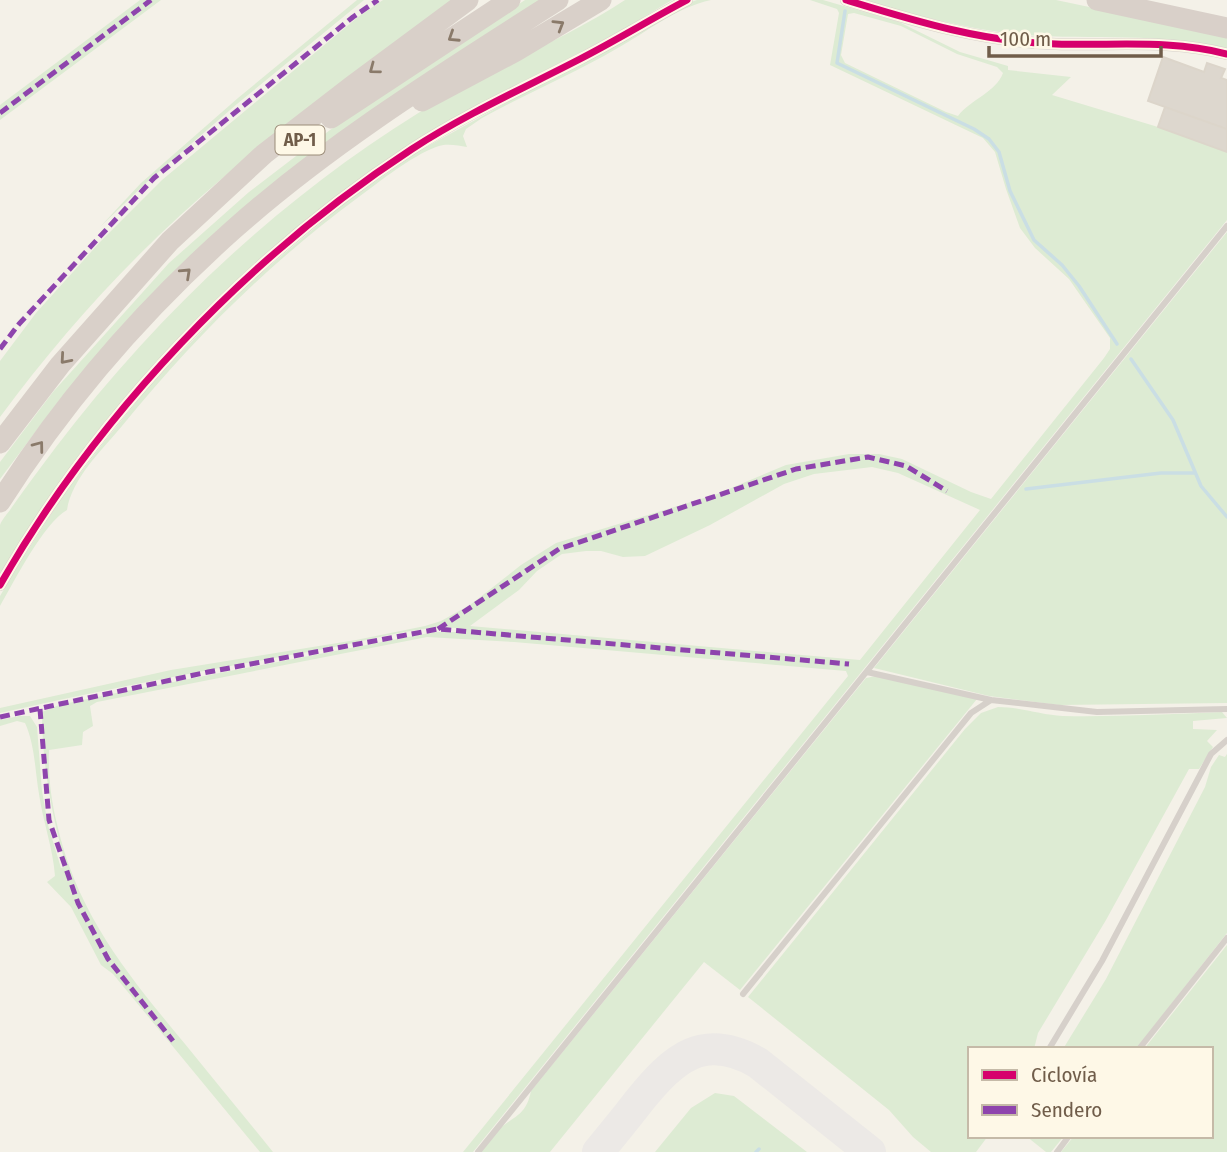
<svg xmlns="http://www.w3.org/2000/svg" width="1227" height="1152" font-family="'Fira Sans Condensed',sans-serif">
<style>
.green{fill:#ddebd3;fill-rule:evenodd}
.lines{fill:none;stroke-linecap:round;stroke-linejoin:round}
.stream{stroke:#cadee4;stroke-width:3.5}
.taxiway{stroke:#ece9e6;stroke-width:32}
.building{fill:#ddd7ce;stroke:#dcd5ca;stroke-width:2}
.lane{stroke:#d6d0ca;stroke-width:6}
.street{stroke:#d6d0ca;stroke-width:12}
.highway{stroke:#d9d0c9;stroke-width:21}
.quiet{stroke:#8e44ad;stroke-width:5;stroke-dasharray:10 5;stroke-linecap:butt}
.cycleway-casing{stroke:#fef8e7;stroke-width:11}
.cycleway{stroke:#d6006c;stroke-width:7}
.oneway{stroke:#8a7a6a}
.labels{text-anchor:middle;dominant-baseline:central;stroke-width:5;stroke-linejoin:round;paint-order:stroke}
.shield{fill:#fef8e7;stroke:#9b8c79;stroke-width:2}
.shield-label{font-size:18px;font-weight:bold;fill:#705d4a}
</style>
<rect width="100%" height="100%" fill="#f4f1e8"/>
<!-- green -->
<path class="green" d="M140,0H161L0,120V105Z
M357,0H364L237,104L147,182L100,227L141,183L238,98Z
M383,0H453C376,57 298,114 225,176C141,246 65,329 0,417V361L36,313L100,242L162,180L358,17Z
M525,0H543L336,138L61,398L0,479V462L53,392L169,263L249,192L330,130Z
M625,0H672L624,29L435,129L190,327L0,578C0,564 0,537 0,525C2,519 9,512 12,507C26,487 41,467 56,447C162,308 292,187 443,98C503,63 567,38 625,0Z
M697,0H711C677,7 647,32 616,49C573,74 526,94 482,118L466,129L463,136L467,147C457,145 445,143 436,147C410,157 382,180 360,196C270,262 192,340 122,426C102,450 72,478 67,510C43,524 15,580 0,606V596L19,564L62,497L104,442L155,379L247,285L343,204L419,151L685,4Z
M810,0H823L899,22L960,52L1008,66V70L1071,77L1052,95L1158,127L1227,152V220L473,1152H463L848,676L846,671L514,642L427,637L97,702L90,706L93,726L83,732L82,745L49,750C48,775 51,800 57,824C77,914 128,975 185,1044C214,1080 244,1116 273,1152H260L113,974L101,965L71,907L47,882L55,876C53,848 43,822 39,794C35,771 35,745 25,723L17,721L0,726V720L19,716H30L37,727L42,791L48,825L61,868L66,866C52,816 42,765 42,712L59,705L121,692L434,632H456V628C413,626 368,641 325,649C216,668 108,689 0,713V708L171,670L356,640L425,626L441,621L470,605L521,565L556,543L717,494L786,465L849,454H879L902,459L971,492L991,499L1104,358L1110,349V338L1069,279L1035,248L1020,228L1006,189L995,152L983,138L830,65L839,13L837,9ZM854,13L901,26L957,54L997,67L1003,73C996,92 970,100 958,116L946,112L845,63L841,55L848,14ZM872,467L898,473L980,510L860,660L470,626L519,590L537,571L562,554L586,551H601L623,557L645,556L710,525L784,484L814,474Z
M858,0H1056L1227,36V49C1161,32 1093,40 1025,35C968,30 913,14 858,0Z
M1227,232V703L1059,705L989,696L874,668Z
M876,676L977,699L740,990L704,962L550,1152H481C487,1145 493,1135 499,1129C516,1115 526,1115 531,1091L866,678Z
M998,707C1020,707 1041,715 1063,716C1116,717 1169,714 1222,712L1227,718L1193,721V729L1217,730L1207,741L1213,747L1199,769H1189L1106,920L1038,1033L1034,1049H970V1136H988L976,1152H931L913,1137L889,1110L748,997L965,729L981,713Z
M1227,754V933L1136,1049H1063L1106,979L1205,787L1211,767L1219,755L1225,757Z
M1227,945V1152H1061L1074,1136H1211V1049H1144Z
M715,1093L734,1096L807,1152H655L691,1108Z
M1026,1136H1064L1051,1152H1046Z"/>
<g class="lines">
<!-- stream -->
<path class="stream" d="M845,11L837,63L974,129L989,139L999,152L1010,191L1034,240L1062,265L1079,286L1117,344
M1131,359L1173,420L1201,486L1227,517
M1026,489L1161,473H1195
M756,1152L759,1149"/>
<!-- taxiway -->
<path class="taxiway" d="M598,1152C612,1135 626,1118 639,1101C673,1059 703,1031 758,1063L870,1152"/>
</g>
<!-- building -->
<path class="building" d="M1163,57L1204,72L1207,63L1225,69L1221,78L1227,80V129L1148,101Z
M1165,107L1227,129V152L1158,127Z"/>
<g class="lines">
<!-- lane -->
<path class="lane" d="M867,672L991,700
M743,994L971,713L991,700L1097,712L1227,709
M1049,1049L1102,961L1211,754L1227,740
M1139,1049L1227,938
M478,1152L1227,226
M1057,1152L1069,1136"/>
<!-- street -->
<path class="street" d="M846,0C915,21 983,42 1056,44C1114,46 1170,39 1227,54
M0,585C97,415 248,256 412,149C466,114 524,88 580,59C617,40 651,19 687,0"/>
<!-- highway -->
<path class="highway" d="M1097,0L1227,28
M422,101L516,51L601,0
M331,118L510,0
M0,443L60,365L170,241L264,154L352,86L468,0
M0,502C64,401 145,308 234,229C333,141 447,71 558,0"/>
<!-- quiet -->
<path class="quiet" d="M0,113L151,0
M0,349L19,324L154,178L353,17L378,0
M438,629L559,549L796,469L868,457L906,466L947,491
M40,709L49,820L78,903L108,959L173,1041
M0,717L208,672L438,629L849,664"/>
<defs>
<path id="cycleway" d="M846,0C915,21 983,42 1056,44C1114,46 1170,39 1227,54
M0,585C97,415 248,256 412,149C466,114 524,88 580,59C617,40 651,19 687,0"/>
</defs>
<!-- cycleway casing -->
<use href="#cycleway" class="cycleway-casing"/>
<!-- cycleway -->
<use href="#cycleway" class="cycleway"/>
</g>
<!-- one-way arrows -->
<defs><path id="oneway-chevron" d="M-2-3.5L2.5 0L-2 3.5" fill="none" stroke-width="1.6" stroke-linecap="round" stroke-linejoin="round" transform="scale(1.75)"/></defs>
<g class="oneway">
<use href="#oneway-chevron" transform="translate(559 25) rotate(-31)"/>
<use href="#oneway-chevron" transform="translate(453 37) rotate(147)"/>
<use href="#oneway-chevron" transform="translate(374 69) rotate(143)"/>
<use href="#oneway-chevron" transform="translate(186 273) rotate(-43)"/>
<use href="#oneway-chevron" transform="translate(65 359) rotate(131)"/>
<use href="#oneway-chevron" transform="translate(39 446) rotate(-53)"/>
</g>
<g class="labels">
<!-- shield labels -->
<rect class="shield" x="275.5" y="125.5" width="49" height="29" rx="5"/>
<g class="shield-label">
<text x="300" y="140">AP-1</text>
</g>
</g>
<!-- legend -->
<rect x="968" y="1047" width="245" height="91" fill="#fef8e7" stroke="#c5baa8" stroke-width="2"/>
<rect x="982" y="1070" width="35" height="10" fill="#d6006c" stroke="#c5baa8" stroke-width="2"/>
<text x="1031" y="1082" font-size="21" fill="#705d4a">Ciclovía</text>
<rect x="982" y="1105" width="35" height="10" fill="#8e44ad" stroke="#c5baa8" stroke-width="2"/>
<text x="1031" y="1117" font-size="21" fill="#705d4a">Sendero</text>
<!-- scale -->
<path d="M989 46v10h172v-10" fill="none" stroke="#705d4a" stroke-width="3.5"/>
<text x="1000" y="46" font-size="21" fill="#705d4a" stroke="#fef8e7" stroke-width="5" paint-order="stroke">100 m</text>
</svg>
